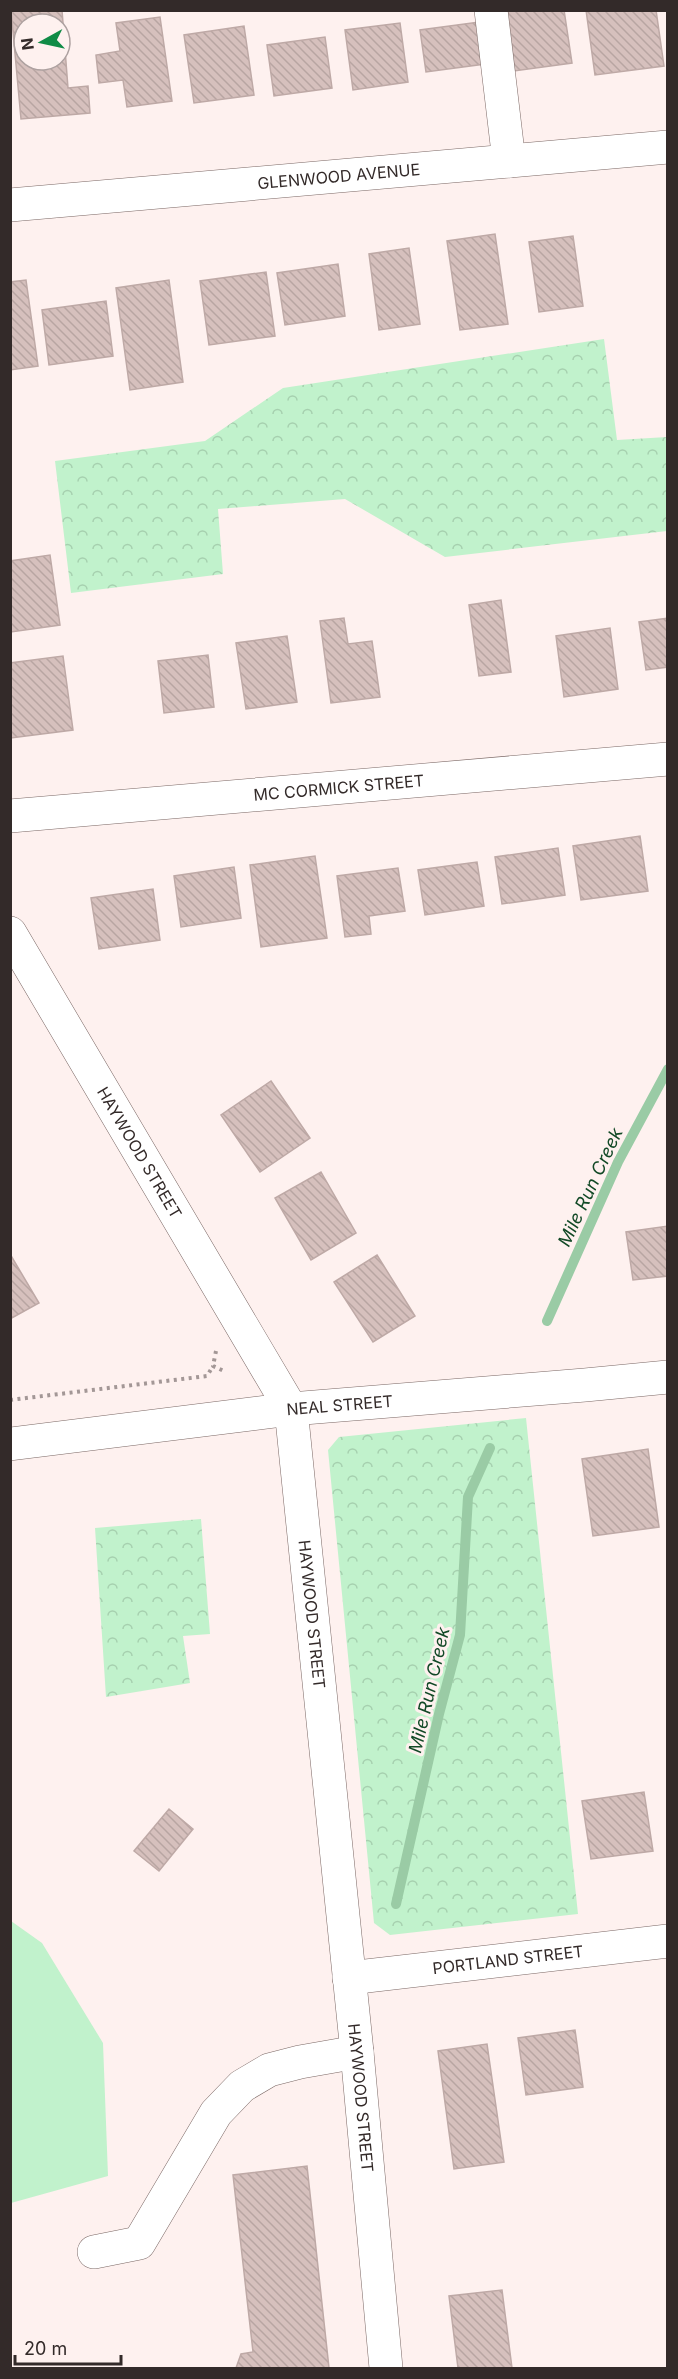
<svg xmlns="http://www.w3.org/2000/svg" width="678" height="2379" font-family="Inter,sans-serif">
<style>
.grass{fill:#c1f2cc}
.forest{fill:url(#forest-crowns)}
.lines{fill:none;stroke-linecap:round;stroke-linejoin:round}
.stream{stroke:#9acba5;stroke-width:10}
.building{fill:url(#building-back-hatch);stroke:#bea9a6;stroke-width:1.5;fill-rule:evenodd}
.minor-casing{stroke:#7b6865;stroke-width:34}
.path{stroke:#a39796;stroke-width:4;stroke-dasharray:3 4.5;stroke-linecap:butt}
.minor{stroke:#fff;stroke-width:33}
.labels{text-anchor:middle;dominant-baseline:central;stroke-width:6;stroke-linejoin:round;paint-order:stroke}
.street-label{font-size:16px;fill:#332a29;stroke:#fef1ef}
.water-label{font-size:18px;font-style:italic;fill:#124926;stroke:#fef1ef}
</style>
<defs>
<pattern id="forest-crowns" width="20" height="18" patternUnits="userSpaceOnUse" patternTransform="scale(1.5)"><rect width="20" height="18" fill="#c1f2cc"/><path d="M2 6a3 3 0 1 1 6 0M12 15a3 3 0 1 1 6 0" fill="none" stroke="#a6d0af"/></pattern>
<pattern id="building-back-hatch" width="6" height="6" patternUnits="userSpaceOnUse" patternTransform="scale(1.5)"><rect width="6" height="6" fill="#d6c0bd"/><path d="M-1 5l2 2M0 0l6 6M5-1l2 2" fill="none" stroke="#b8a5a2"/></pattern>
</defs>
<rect width="100%" height="100%" fill="#fef1ef"/>
<!-- grass -->
<path class="grass" d="M11,1921L42,1943L103,2043L108,2176L11,2203Z"/>
<!-- forest -->
<path class="forest" d="M604,339L617,440L667,437V531L445,557L345,499L218,509L223,574L71,593L55,461L205,441L283,388Z
M526,1418L578,1914L390,1935L374,1923L328,1450L339,1437Z
M201,1519L210,1634L183,1636L190,1683L106,1697L95,1528Z"/>
<g class="lines">
<!-- stream -->
<path class="stream" d="M547,1321L618,1162L668,1069
M396,1904L439,1714L460,1635L468,1497L490,1448"/>
</g>
<!-- building -->
<path class="building" d="M11,10H62L68,88L88,86L90,113L21,119ZM24,24H60V60H24Z
M505,10H564L572,63L514,71Z
M586,10H656L664,66L595,75Z
M160,17L172,101L127,107L123,80L99,83L96,55L120,51L116,23Z
M479,22L485,64L426,72L420,30Z
M400,23L408,82L353,90L345,30Z
M244,26L254,95L194,103L184,35Z
M325,37L332,88L274,96L267,45Z
M495,234L508,324L460,330L447,241Z
M573,236L583,306L539,312L529,242Z
M409,248L420,324L379,330L369,254Z
M338,264L345,316L285,325L277,273Z
M266,272L275,336L209,345L200,281Z
M26,280L38,366L10,370V282Z
M169,280L183,382L130,390L116,288Z
M106,301L113,356L49,365L42,310Z
M50,555L60,625L11,632L10,561Z
M501,600L511,672L479,676L469,605Z
M344,618L348,644L372,641L380,697L331,703L320,621Z
M668,618V667L646,670L639,622Z
M610,628L618,689L564,697L556,636Z
M287,636L297,702L246,709L236,643Z
M208,655L214,707L164,713L158,661Z
M63,656L73,730L11,738L10,663Z
M640,836L648,891L581,900L573,846Z
M558,848L565,895L502,904L495,857Z
M315,856L327,938L261,947L250,865Z
M477,862L484,906L425,915L418,870Z
M234,867L241,918L181,927L174,876Z
M398,868L405,911L369,916L371,934L345,937L337,876Z
M153,889L160,940L99,949L91,898Z
M271,1081L310,1138L260,1172L221,1115Z
M321,1172L356,1233L311,1260L275,1198Z
M668,1226V1276L633,1280L626,1232Z
M10,1254L39,1303L10,1319Z
M377,1255L415,1316L373,1342L334,1282Z
M648,1449L659,1527L593,1536L582,1459Z
M644,1792L653,1851L591,1859L582,1801Z
M169,1809L193,1829L159,1871L134,1851Z
M575,2030L583,2087L526,2095L518,2038Z
M487,2044L504,2162L454,2169L438,2051Z
M307,2166L329,2368H236L241,2354L253,2352L233,2175Z
M502,2290L512,2368H458L449,2296Z"/>
<g class="lines">
<defs>
<g id="minor">
<path d="M491,10L509,161"/>
<path id="s1" d="M10,205L668,147"/>
<path id="s2" d="M10,816L668,759"/>
<path id="s3" d="M10,933L291,1409L357,2052L386,2368"/>
<path id="s4" d="M10,1444L291,1409L585,1385L668,1377"/>
<path id="s5" d="M349,1978L668,1941"/>
<path d="M94,2252L139,2243L216,2113L242,2086L269,2070L300,2062L357,2052"/>
</g>
</defs>
<!-- minor casing -->
<use href="#minor" class="minor-casing"/>
<!-- path -->
<path class="path" d="M216,1351L213,1366L226,1372
M10,1400L207,1376L213,1366"/>
<!-- minor -->
<use href="#minor" class="minor"/>
</g>
<g class="labels">
<!-- street labels -->
<g class="street-label">
<text stroke="none"><textPath href="#s1" startOffset="330">GLENWOOD AVENUE</textPath></text>
<text stroke="none"><textPath href="#s2" startOffset="330">MC CORMICK STREET</textPath></text>
<text stroke="none"><textPath href="#s3" startOffset="255">HAYWOOD STREET</textPath></text>
<text stroke="none"><textPath href="#s4" startOffset="332">NEAL STREET</textPath></text>
<text stroke="none"><textPath href="#s3" startOffset="759">HAYWOOD STREET</textPath></text>
<text stroke="none"><textPath href="#s5" startOffset="160">PORTLAND STREET</textPath></text>
<text stroke="none"><textPath href="#s3" startOffset="1245">HAYWOOD STREET</textPath></text>
</g>
<!-- water labels -->
<g class="water-label">
<text transform="translate(590 1187) rotate(-65)">Mile Run Creek</text>
<text transform="translate(429 1690) rotate(-77)">Mile Run Creek</text>
</g>
</g>
<!-- border -->
<rect width="678" height="2379" fill="none" stroke="#332a29" stroke-width="24"/>
<!-- north arrow -->
<g transform="translate(42 42) rotate(262)"><circle r="28" fill="#fef1ef" stroke="#ada1a0" stroke-width="1.5"/>
<path d="M0-4.5L10 22L0 15L-10 22Z" fill="#108b46"/>
<text y="-9" font-size="16" font-weight="bold" text-anchor="middle" fill="#332a29">N</text>
</g>
<!-- scale -->
<path d="M15 2355v9h106v-9" fill="none" stroke="#332a29" stroke-width="3"/>
<text x="24" y="2355" font-size="18" fill="#332a29" stroke="#fef1ef" stroke-width="4.5" paint-order="stroke">20 m</text>
</svg>
